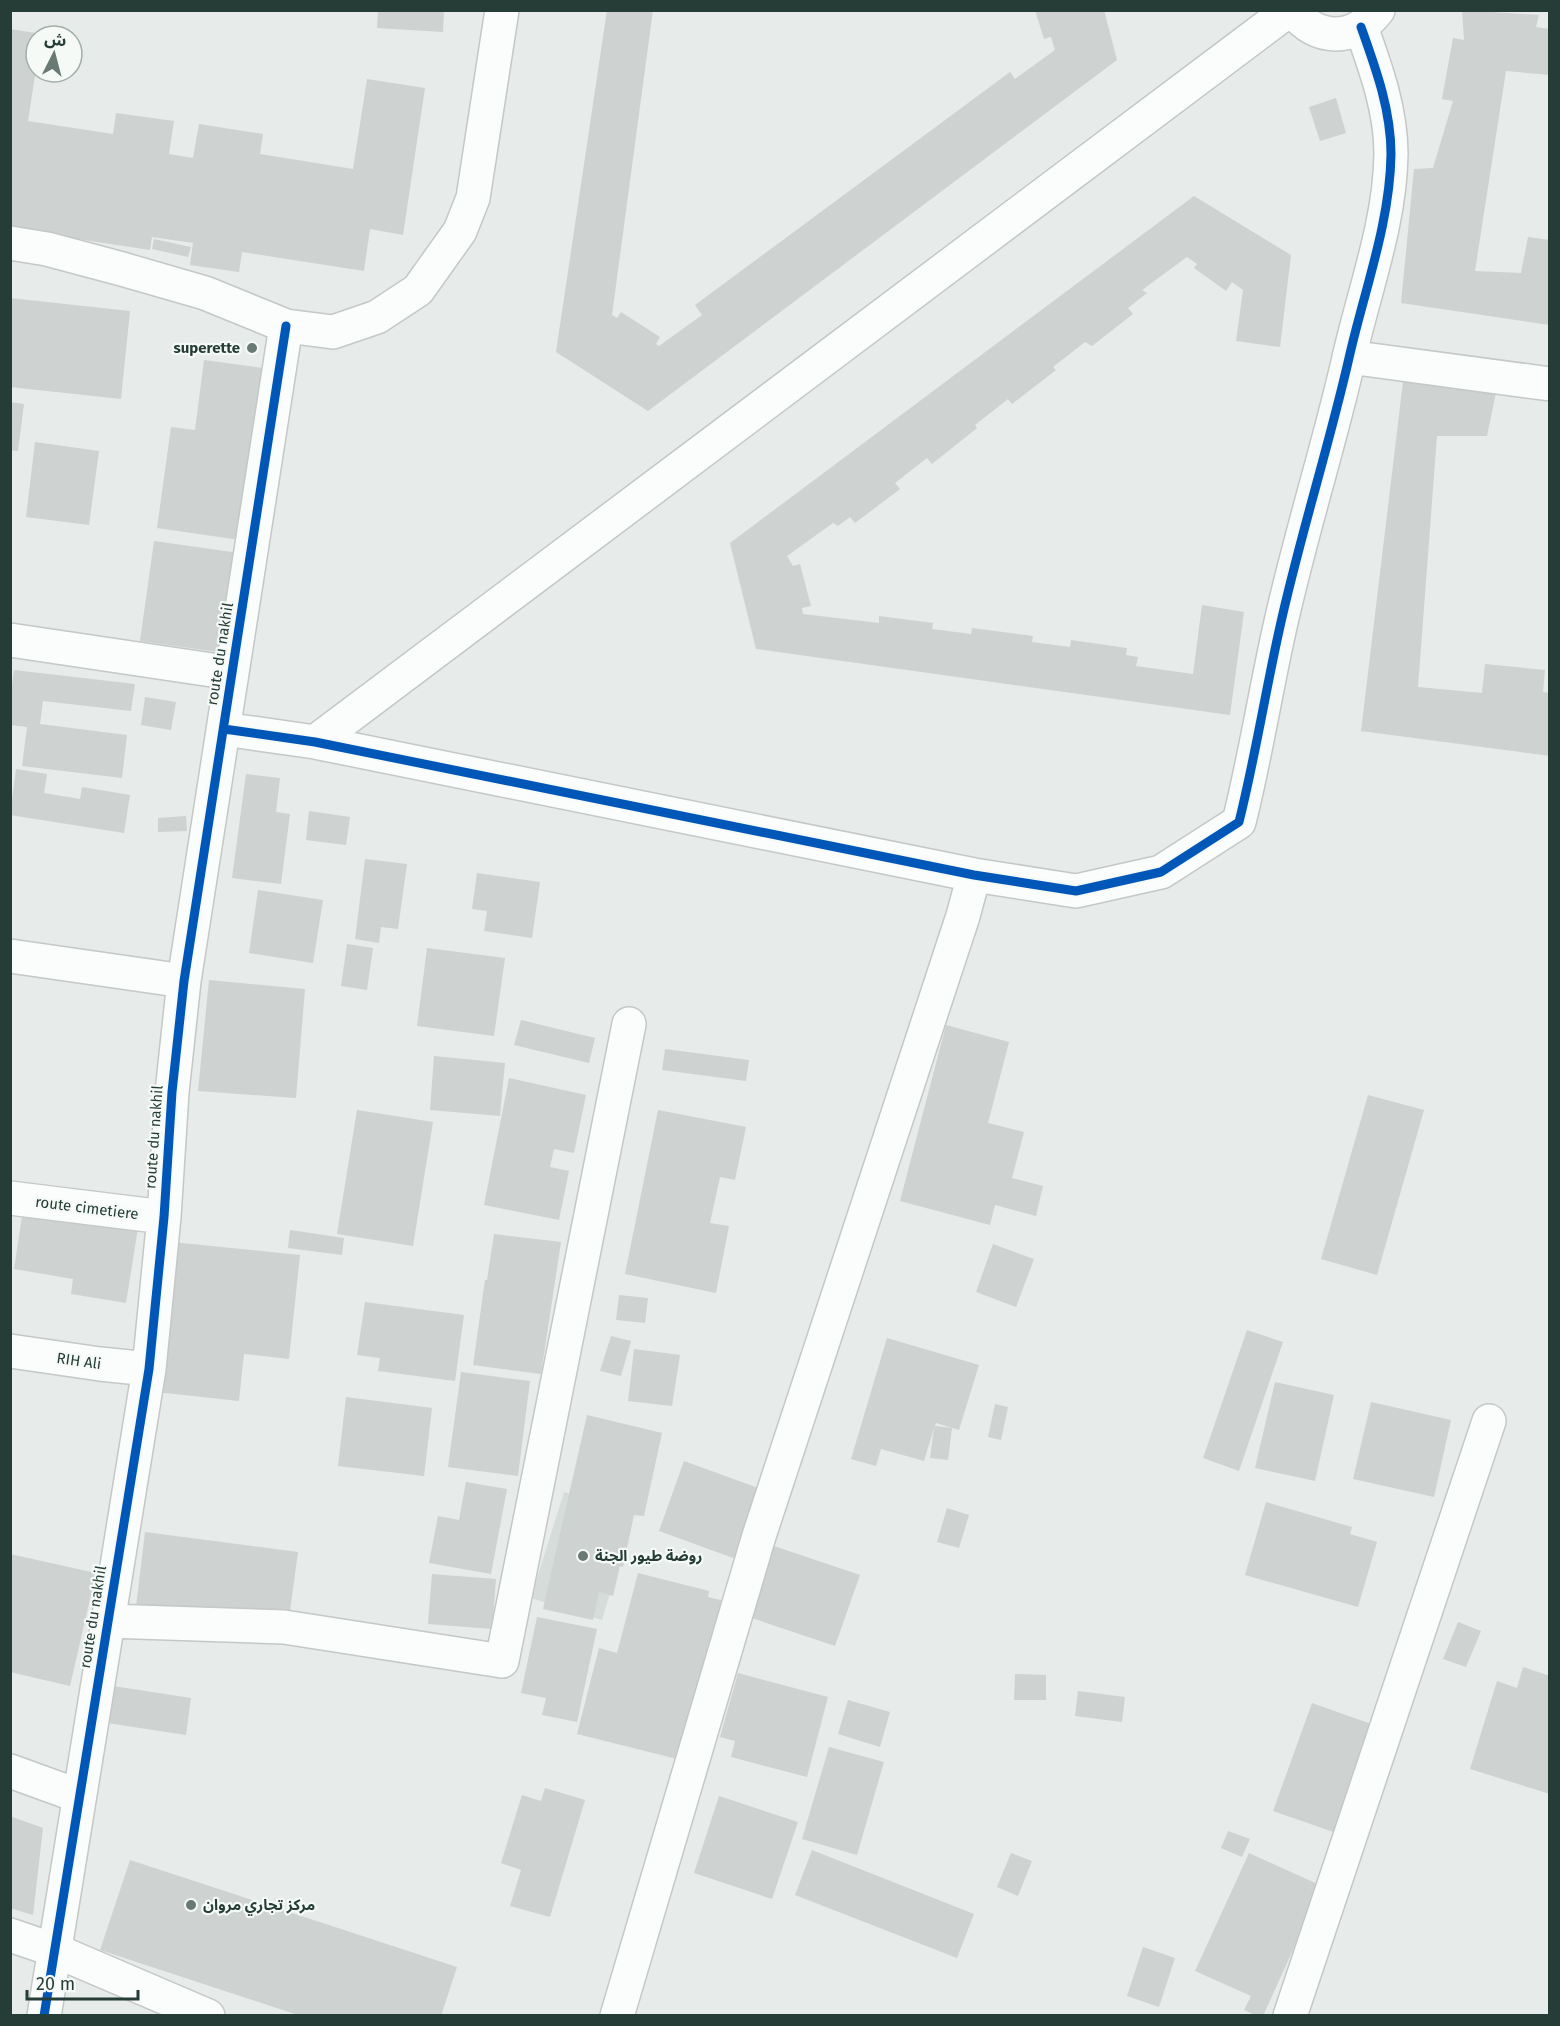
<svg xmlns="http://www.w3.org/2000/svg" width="1560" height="2026" font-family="'Fira Sans','Noto Sans Arabic',sans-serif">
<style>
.built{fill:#d5dcd9}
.building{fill:#ced2d0}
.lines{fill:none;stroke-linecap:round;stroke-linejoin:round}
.minor-casing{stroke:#c4c8c6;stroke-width:36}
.minor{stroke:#fbfcfc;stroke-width:33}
.cycleway-casing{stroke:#f5faf7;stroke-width:13}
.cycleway{stroke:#0057b8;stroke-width:9}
.poi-dot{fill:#697a75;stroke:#f5faf7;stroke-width:2}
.labels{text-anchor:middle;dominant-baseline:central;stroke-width:4.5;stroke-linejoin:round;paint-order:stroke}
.poi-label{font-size:15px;font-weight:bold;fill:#253d36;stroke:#f5faf7;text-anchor:start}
.street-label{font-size:15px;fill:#253d36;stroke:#f5faf7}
</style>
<rect width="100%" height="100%" fill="#e7ebe9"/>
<!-- built -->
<path class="built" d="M564,1492L634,1513L602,1620L531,1598Z"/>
<!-- building -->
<path class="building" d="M378,10H444L443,32L377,28Z
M607,10H653L612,315L617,318L621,312L660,337L656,344L659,346L702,315L695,305L1010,72L1015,79L1055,50L1051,37L1044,39L1035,10H1104L1117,60L648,411L556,352Z
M1462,10L1539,15L1536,27L1550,29V75L1506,71L1475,271L1521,273L1528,237L1550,240V325L1401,303L1414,169L1433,168L1453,101L1442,99L1453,38L1464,40Z
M10,29L42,34L41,36H36V69L28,121L113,134L116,113L174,121L169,154L193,158L199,124L263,134L260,154L353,169L367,79L425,88L403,235L370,229L364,271L242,252L239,272L190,265L193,243L152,237L150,250L10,229Z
M1336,98L1346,133L1320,141L1309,107Z
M1194,196L1291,255L1280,347L1236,341L1243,290L1232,282L1226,291L1194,268L1197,264L1187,257L1142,290L1147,293L1128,308L1133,314L1092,346L1085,342L1053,367L1056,370L1012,404L1008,399L975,425L977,428L932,464L927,458L895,483L900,489L855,523L850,517L838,526L833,523L787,556L793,566L800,564L811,606L802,608L803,614L879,623V616L933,623L932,629L971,634L972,628L1033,636L1032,642L1070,647L1071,640L1127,648L1126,655L1138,657L1136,666L1193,674L1202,605L1244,612L1230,715L756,649L730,543Z
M154,239L191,247L188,257L152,249Z
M10,298L130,311L121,399L10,387Z
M204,360L270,369L247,541L157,528L171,427L195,430Z
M1405,365L1499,378L1487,436H1437L1418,687L1482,693L1485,664L1545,670L1543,692L1550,693V756L1361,731Z
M10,402L24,404L18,451L10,450Z
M35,442L99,451L89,525L26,517Z
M154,541L239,553L225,653L140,641Z
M14,670L135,684L131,711L43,701L40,724L127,735L122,778L22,766L27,727L10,725V700Z
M145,697L176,702L171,730L141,725Z
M16,769L47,774L44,793L80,799L82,787L130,795L124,833L10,815Z
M246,774L280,778L276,812L290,814L281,884L232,878Z
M309,811L350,817L346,845L306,840Z
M186,816L187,831L158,832V818Z
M365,859L407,864L398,929L381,927L379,943L355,939Z
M477,873L540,882L532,938L484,931L487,911L472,909Z
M258,890L323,900L313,963L249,953Z
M347,944L373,948L367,990L341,986Z
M427,948L505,958L494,1036L417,1026Z
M209,980L305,989L296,1098L198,1091Z
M521,1020L595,1038L589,1063L514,1045Z
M946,1025L1009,1042L988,1123L1024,1132L1012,1178L1043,1186L1036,1216L995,1205L990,1225L900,1201Z
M665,1049L749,1060L746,1081L662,1070Z
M434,1056L505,1063L500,1116L430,1110Z
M509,1078L586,1095L574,1153L554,1149L550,1167L569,1171L559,1220L484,1205Z
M1368,1095L1424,1110L1377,1275L1321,1259Z
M357,1110L433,1122L413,1246L337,1234Z
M658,1110L746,1127L735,1180L720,1177L710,1223L729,1226L716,1293L625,1274Z
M23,1210L138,1228L126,1303L71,1294L73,1279L14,1269Z
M290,1230L344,1238L342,1255L288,1248Z
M494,1234L561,1242L541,1374L473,1365L485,1280H487Z
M172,1242L300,1255L289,1359L244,1354L239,1401L156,1392Z
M993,1244L1034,1259L1016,1307L976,1292Z
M619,1295L648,1298L645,1323L616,1320Z
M365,1302L464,1315L455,1381L378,1371L380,1358L357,1355Z
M1247,1330L1283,1342L1239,1471L1203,1458Z
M611,1336L631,1341L621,1376L600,1371Z
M887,1338L979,1365L959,1430L936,1423L935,1426L952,1428L948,1460L930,1458L934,1428L924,1461L881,1449L876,1466L851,1459Z
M634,1349L680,1355L672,1406L628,1401Z
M461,1372L530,1381L518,1476L448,1467Z
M1275,1382L1334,1395L1315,1481L1255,1468Z
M346,1397L432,1408L424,1476L338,1466Z
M1371,1402L1451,1420L1434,1497L1353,1479Z
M995,1404L1008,1407L1001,1440L988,1437Z
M587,1415L662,1433L644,1516L634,1515L623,1567L620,1566L613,1596L599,1592L593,1620L543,1609Z
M684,1461L761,1489L736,1559L659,1531Z
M466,1482L507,1489L491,1574L429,1563L438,1516L459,1520Z
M1266,1502L1352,1527L1350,1534L1377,1542L1358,1607L1245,1575Z
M947,1508L969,1515L959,1548L937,1542Z
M145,1532L298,1552L288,1626L136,1607Z
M768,1544L860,1575L835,1646L743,1615Z
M10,1554L96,1573L70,1686L10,1672Z
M638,1573L709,1591L708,1597L729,1602L689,1762L577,1734L599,1648L617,1653Z
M432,1574L496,1579L492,1629L428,1624Z
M537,1617L597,1629L577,1722L542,1715L546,1698L521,1693Z
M1458,1622L1481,1631L1466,1667L1443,1659Z
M1523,1667L1550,1676V1794L1470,1769L1497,1681L1517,1688Z
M738,1673L828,1697L807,1777L731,1757L735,1741L720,1737Z
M1015,1674L1046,1675V1700H1014Z
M113,1686L191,1698L186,1735L107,1723Z
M1078,1691L1125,1697L1122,1722L1075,1716Z
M848,1700L890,1712L880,1747L838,1734Z
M1312,1703L1377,1726L1339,1834L1273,1811Z
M829,1747L884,1762L857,1855L802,1839Z
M545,1788L585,1800L550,1917L510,1906L521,1870L501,1863L522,1795L541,1801Z
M719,1796L798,1822L772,1899L694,1873Z
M10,1816L43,1828L33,1915L10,1908Z
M1228,1831L1250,1839L1242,1857L1221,1848Z
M812,1850L974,1914L957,1958L795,1895Z
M1011,1853L1032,1861L1018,1896L997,1887Z
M1249,1853L1322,1886L1263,2016H1257L1244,2010L1251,1996L1195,1971Z
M130,1860L457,1967L441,2016H301L100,1950Z
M1143,1947L1175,1958L1159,2007L1127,1996Z"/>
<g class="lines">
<defs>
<path id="minor" d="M1292,10C1317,41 1353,43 1378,10
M10,243L47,249L122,269L205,293L286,326L333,332L377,317L418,290L460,231L473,198L502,10
M1349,357L1550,384
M10,640L232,673
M224,729L315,742L974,875L1076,891L1161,872L1239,822C1255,758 1265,694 1279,631C1299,539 1328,450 1349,358C1364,291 1390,224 1391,154C1391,110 1376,69 1361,27
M315,742L1289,10
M10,956L184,981
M10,1198L164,1217
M10,1351L100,1364L149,1369
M108,1621L284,1627L502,1661L629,1024
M10,1771L79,1796
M10,1935L54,1950L208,2016
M44,2016L149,1369L164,1217L172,1092L184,981L286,326
M617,2016L759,1536L963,916L974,875
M1290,2016L1489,1421"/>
</defs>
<!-- minor casing -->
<use href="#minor" class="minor-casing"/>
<!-- minor -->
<use href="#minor" class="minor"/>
<defs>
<path id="cycleway" d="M224,729L315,742L974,875L1076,891L1161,872L1239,822C1255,758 1265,694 1279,631C1299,539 1328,450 1349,358C1364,291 1390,224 1391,154C1391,110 1376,69 1361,27
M44,2016L149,1369L164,1217L172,1092L184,981L286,326"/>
</defs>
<!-- cycleway casing -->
<use href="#cycleway" class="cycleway-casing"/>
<!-- cycleway -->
<use href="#cycleway" class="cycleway"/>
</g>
<!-- markers -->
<g class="poi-dot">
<circle cx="252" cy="348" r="6"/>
<circle cx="583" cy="1556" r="6"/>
<circle cx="191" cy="1905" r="6"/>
</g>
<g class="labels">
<!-- poi labels -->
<g class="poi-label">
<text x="240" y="348" text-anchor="end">superette</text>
<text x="595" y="1556">روضة طيور الجنة</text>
<text x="203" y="1905">مركز تجاري مروان</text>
</g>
<!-- street labels -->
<g class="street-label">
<text transform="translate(220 654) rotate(-81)">route du nakhil</text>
<text transform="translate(154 1137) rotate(-86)">route du nakhil</text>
<text transform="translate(87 1208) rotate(7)">route cimetiere</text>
<text transform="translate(79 1361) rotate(8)">RIH Ali</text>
<text transform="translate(93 1617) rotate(-81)">route du nakhil</text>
</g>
</g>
<!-- border -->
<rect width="1560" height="2026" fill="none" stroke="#253d36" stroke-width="24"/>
<!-- north arrow -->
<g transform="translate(54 54) rotate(6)"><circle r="28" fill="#f5faf7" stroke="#a2aeaa" stroke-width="1.5"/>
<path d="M0-4.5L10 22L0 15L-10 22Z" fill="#697a75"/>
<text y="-9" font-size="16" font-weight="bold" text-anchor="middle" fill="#253d36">ش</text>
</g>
<!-- scale -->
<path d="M27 1990v9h111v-9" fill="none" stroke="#253d36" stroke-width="3"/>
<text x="36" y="1990" font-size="18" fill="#253d36" stroke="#f5faf7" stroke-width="4.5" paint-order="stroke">20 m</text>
</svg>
